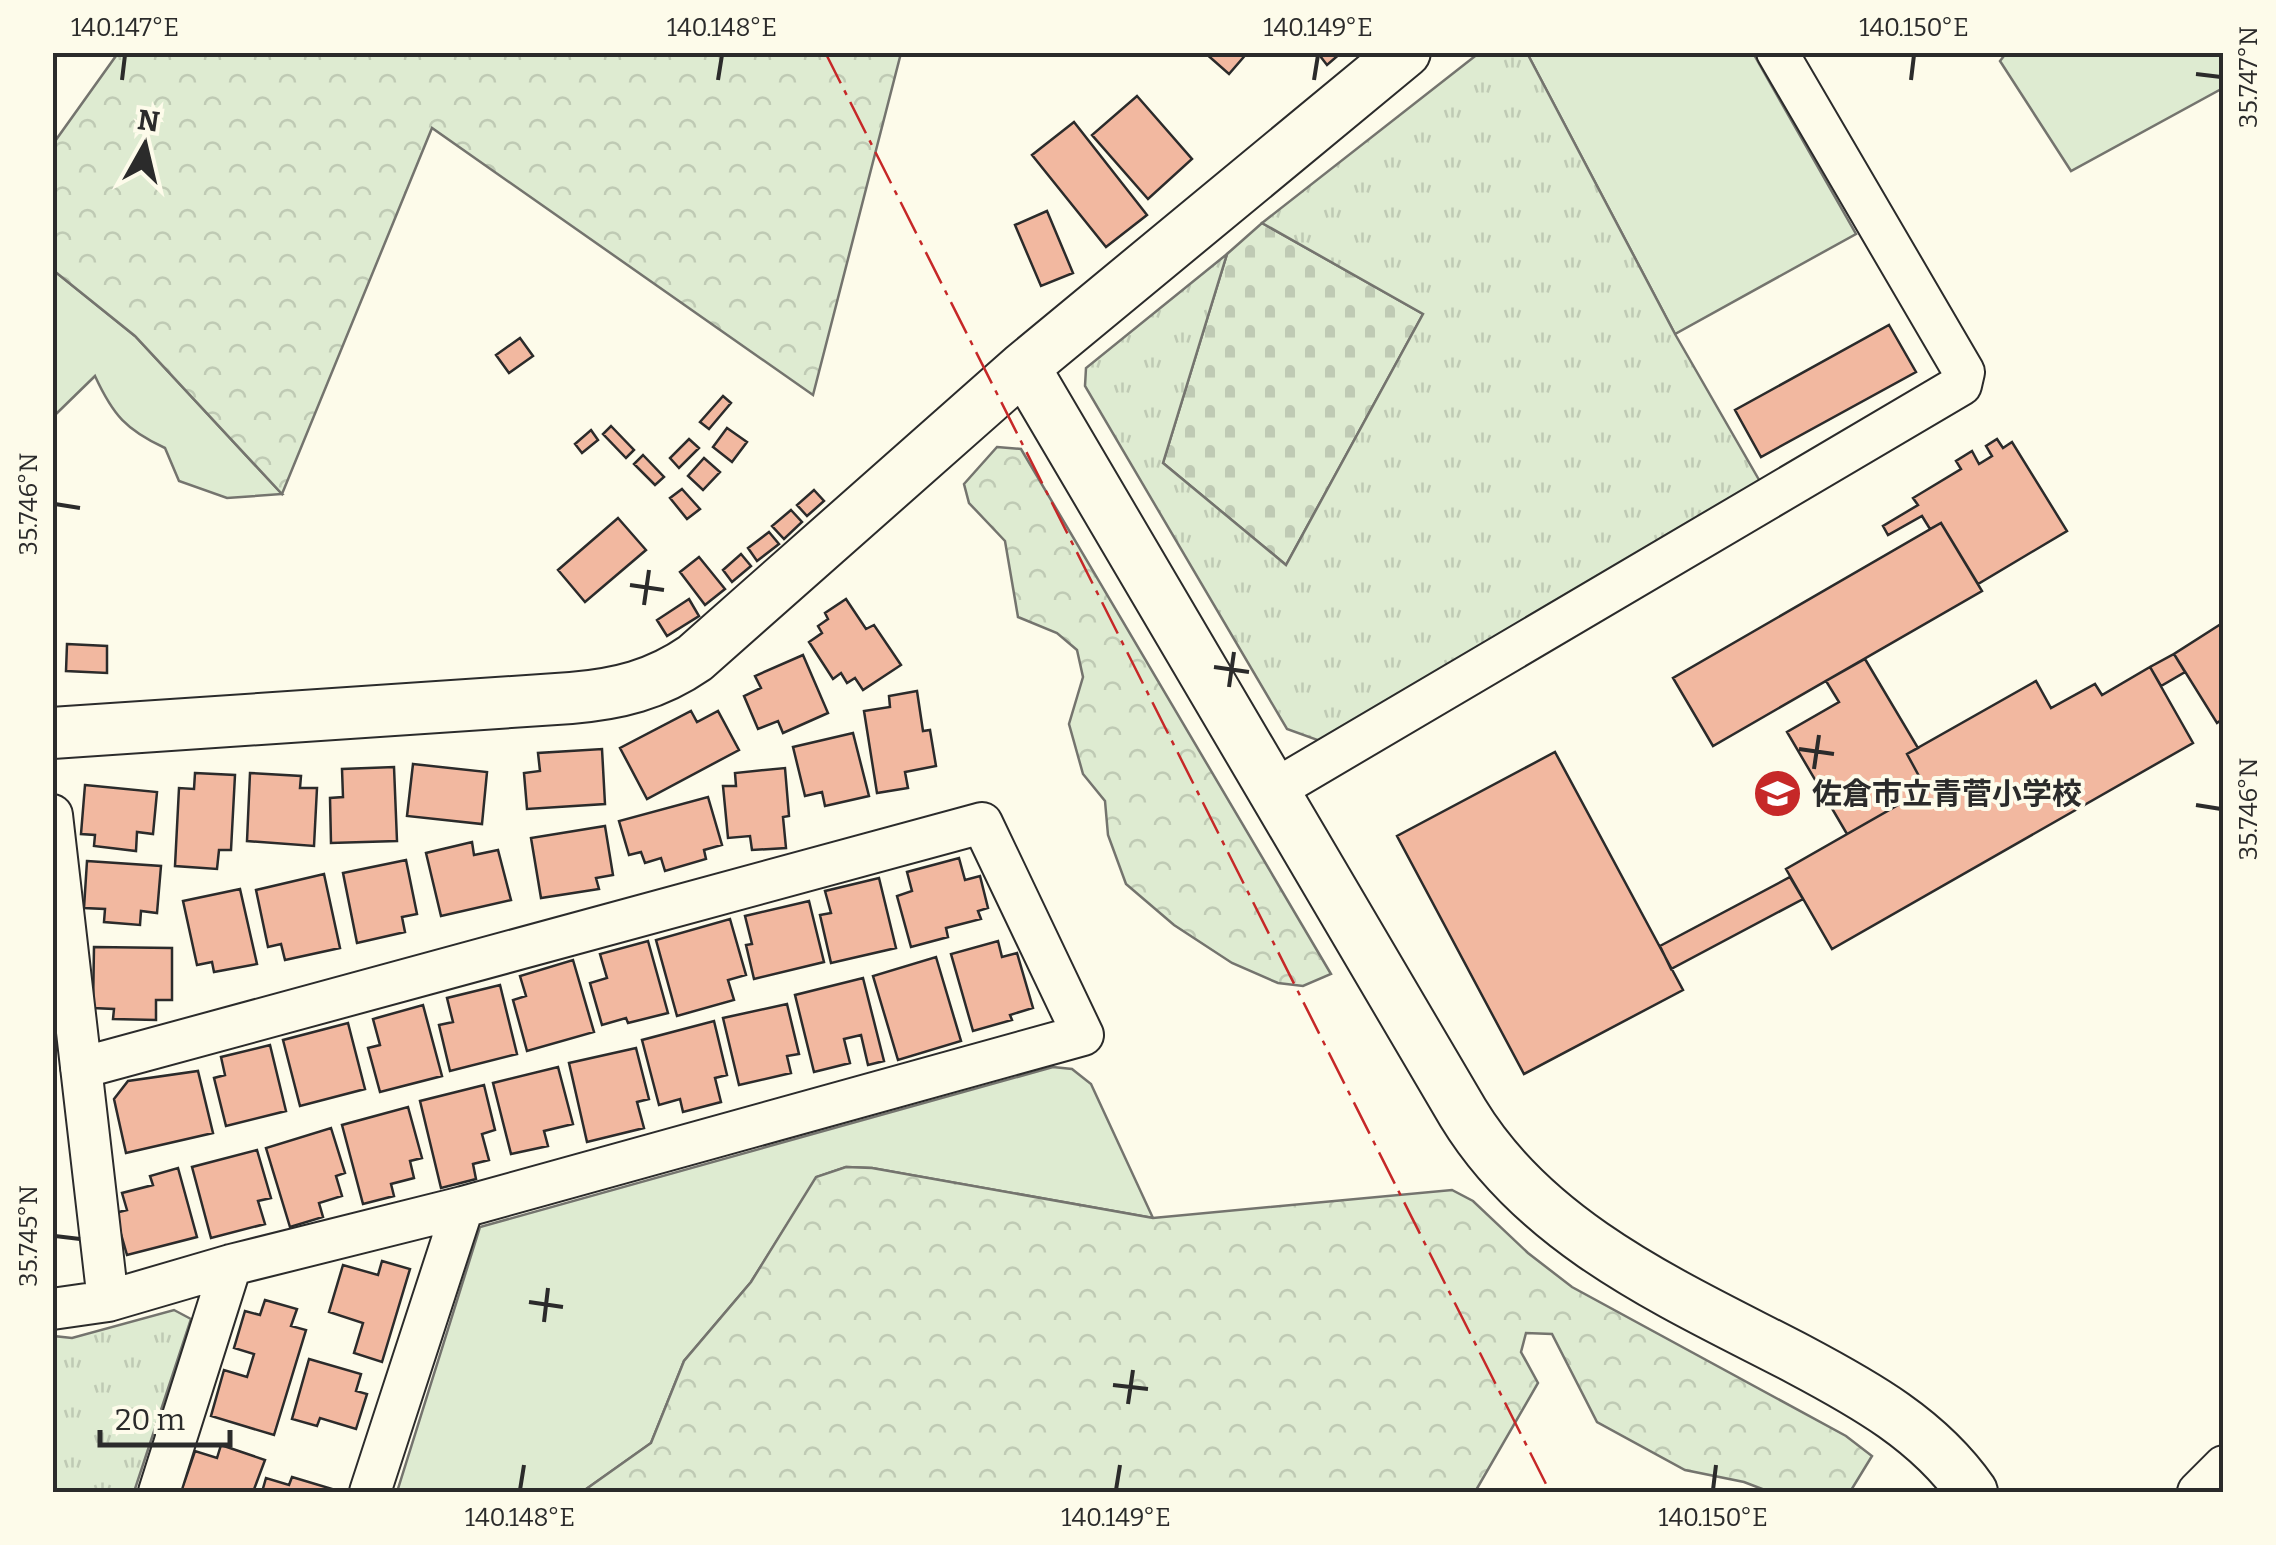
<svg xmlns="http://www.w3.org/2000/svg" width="2276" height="1545" font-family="Bitter,'Noto Sans JP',serif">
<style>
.grass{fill:#deebd1;stroke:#74746e;stroke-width:2.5}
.forest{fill:url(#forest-crowns);stroke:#74746e;stroke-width:2.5}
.cemetery{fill:url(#cemetery-stones);stroke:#74746e;stroke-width:2.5}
.park{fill:url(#park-tufts);stroke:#74746e;stroke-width:2.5}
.building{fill:#f2b8a0;stroke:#2b2b2b;stroke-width:2.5}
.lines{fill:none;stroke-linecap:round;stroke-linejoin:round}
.minor-casing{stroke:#2b2b2b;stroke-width:44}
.tertiary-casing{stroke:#2b2b2b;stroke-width:54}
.minor{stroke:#fdfbea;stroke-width:40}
.tertiary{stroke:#fdfbea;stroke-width:50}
.power{stroke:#c62828;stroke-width:2.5;stroke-dasharray:35 8 5 8;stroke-linecap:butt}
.ticks{fill:none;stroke:#2b2b2b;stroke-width:4}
.labels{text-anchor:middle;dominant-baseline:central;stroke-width:8;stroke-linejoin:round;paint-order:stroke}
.poi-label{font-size:30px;font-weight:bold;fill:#2b2b2b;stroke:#fdfbea;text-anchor:start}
.neatline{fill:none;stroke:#2b2b2b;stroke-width:4}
.ticks-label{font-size:25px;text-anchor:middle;fill:#2b2b2b}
</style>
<defs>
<pattern id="forest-crowns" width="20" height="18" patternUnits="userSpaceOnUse" patternTransform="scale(2.5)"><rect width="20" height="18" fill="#deebd1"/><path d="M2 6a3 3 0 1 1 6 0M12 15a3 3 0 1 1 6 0" fill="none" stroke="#bfcab4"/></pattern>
<pattern id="cemetery-stones" width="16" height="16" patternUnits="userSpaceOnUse" patternTransform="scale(2.5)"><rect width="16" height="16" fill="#deebd1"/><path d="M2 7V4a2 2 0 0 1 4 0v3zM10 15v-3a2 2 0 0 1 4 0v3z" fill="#bfcab4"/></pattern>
<pattern id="park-tufts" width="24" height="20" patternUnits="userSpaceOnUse" patternTransform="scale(2.5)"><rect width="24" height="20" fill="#deebd1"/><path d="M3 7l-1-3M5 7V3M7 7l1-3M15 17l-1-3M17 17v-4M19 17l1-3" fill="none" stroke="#bfcab4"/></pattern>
</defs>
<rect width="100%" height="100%" fill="#fdfbea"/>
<!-- grass -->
<path class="grass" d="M2007,52L2223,53V88L2071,171L2000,61Z
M1527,53H1753L1856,234L1675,334Z
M53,270L135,336L282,494L227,498L179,481L165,448C126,430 113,415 95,376L53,417Z
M1053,1067L1072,1069L1091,1084L1153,1218L872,1168L846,1167L817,1177L751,1282L684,1361L651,1443L582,1492H397L480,1227Z"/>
<!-- forest -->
<path class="forest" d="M118,53V52L901,53L813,395L432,128L282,494L135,336L53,270V144Z
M997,447L1021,449L1331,974L1303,986L1278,983L1232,963L1174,925L1126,884L1108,835L1105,801L1083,774L1069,724L1083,677L1077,650L1057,633L1018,617L1005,541L969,503L964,484Z
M846,1167L872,1168L1153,1218L1452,1190L1473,1201L1528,1253L1572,1287L1846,1436L1872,1456L1850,1492H1770L1744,1482L1685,1470L1597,1422L1552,1334L1526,1333L1521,1352L1538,1383L1475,1492H582L651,1443L684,1361L751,1282L816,1177Z"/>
<!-- cemetery -->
<path class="cemetery" d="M1262,223L1423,314L1286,565L1163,463L1227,254Z"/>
<!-- park -->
<path class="park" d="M1479,53H1527L1675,334L1762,485L1320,741L1287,729L1085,386L1086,368L1227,254L1163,463L1286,565L1423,314L1262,223Z
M174,1310L191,1319L134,1492H53V1336L72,1338Z"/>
<!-- building -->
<path class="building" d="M1204,52H1248L1229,74Z
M1317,52H1342L1327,65Z
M1137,96L1192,159L1148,199L1092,135Z
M1074,122L1147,215L1106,247L1032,155Z
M1047,211L1073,273L1041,286L1015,225Z
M1889,325L1916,372L1761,457L1735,410Z
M520,338L533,356L509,373L496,355Z
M723,396L731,403L709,429L700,422Z
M611,426L634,450L626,458L603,434Z
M727,428L747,442L732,462L713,447Z
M591,430L598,440L582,453L575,444Z
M689,439L699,448L679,468L670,458Z
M1997,439L2003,448L2012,442L2067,531L1978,584L1941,523L1930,529L1922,516L1888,535L1883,526L1918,505L1913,498L1961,469L1956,461L1972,451L1979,464L1992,456L1986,446Z
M643,455L664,477L655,485L634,464Z
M704,458L720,472L703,490L688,476Z
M682,489L700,509L687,519L670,498Z
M814,490L824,501L807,516L797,505Z
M791,510L802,522L784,539L772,526Z
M618,518L646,550L585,602L558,570Z
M1941,523L1982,591L1713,746L1673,678Z
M769,532L779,544L757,561L748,548Z
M741,554L751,566L732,582L723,570Z
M699,557L725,589L705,605L680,572Z
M689,599L699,616L667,636L657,620Z
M846,599L866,629L874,625L901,665L863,690L855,678L847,683L841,673L833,679L809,642L822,633L818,626L828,619L825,613Z
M2224,622V718L2217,723L2174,654Z
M67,644L107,646V673L66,671Z
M2174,654L2185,672L2161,686L2150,667Z
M803,655L828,713L783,733L778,721L758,729L744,696L761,688L755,676Z
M1865,659L1918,748L1907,754L1926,789L1847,834L1787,732L1839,702L1826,681Z
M2150,667L2193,743L1832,949L1786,869L1926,789L1907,754L2036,681L2051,708L2095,684L2102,695Z
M917,691L923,731L930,730L936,766L905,772L908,788L877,793L864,711L890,707L889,696Z
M691,711L697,722L718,711L739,750L647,799L620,748Z
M853,733L869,796L825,806L822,792L805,796L793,747Z
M602,749L605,804L527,809L524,773L540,771L538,753Z
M1555,752L1683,990L1524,1074L1397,836Z
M413,764L487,772L482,824L407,816Z
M394,767L397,841L331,843L330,798L343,797L342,769Z
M785,768L789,816L783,817L786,848L752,850L750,836L728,838L723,786H736L735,773Z
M195,773L235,775L231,850H219L217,869L175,866L179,788L194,789Z
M250,773L301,776L300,788H317L314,846L247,841Z
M85,785L157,792L153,834L137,832L136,851L94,846L95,835L81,834Z
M708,797L722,845L704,850L706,859L665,871L661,858L645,863L641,852L629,855L619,821Z
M605,826L613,875L596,878L599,889L541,898L531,838Z
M472,842L474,855L498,850L511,900L441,916L426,853Z
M959,858L965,880L980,876L988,908L978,911L981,919L946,928L948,937L911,947L897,896L912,891L907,872Z
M406,860L417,914L402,917L405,932L357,943L343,873Z
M87,861L161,866L157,913L141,911L140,925L104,922L105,909L84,908Z
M324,874L340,948L285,960L281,944L268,947L256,890Z
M1790,877L1803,899L1671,969L1660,946Z
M879,878L896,948L831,963L820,915L831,913L825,891Z
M240,889L257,964L214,972L212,962L197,965L183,901Z
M809,901L824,962L754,979L746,945L752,944L745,916Z
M730,919L746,975L728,980L734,1000L677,1016L656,940Z
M648,941L668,1013L628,1023L626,1018L602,1025L590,983L607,978L600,954Z
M998,941L1002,957L1017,953L1033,1008L1010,1015L1012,1020L973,1031L951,954Z
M94,947L172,948V1000H156V1020L113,1019L114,1009L93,1008Z
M936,957L961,1041L898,1060L873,976Z
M573,960L594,1032L527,1051L513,1000L526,996L520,976Z
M863,978L884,1061L868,1065L861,1035L844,1039L850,1063L814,1072L795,995Z
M500,985L517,1054L450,1071L439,1025L453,1022L447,998Z
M787,1004L799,1054L787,1056L791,1073L739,1085L723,1018Z
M423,1005L442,1076L380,1092L368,1048L380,1045L373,1019Z
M714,1021L727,1075L715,1078L721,1102L683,1112L680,1099L659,1105L642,1040Z
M348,1023L365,1089L300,1106L283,1040Z
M270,1045L286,1111L226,1126L214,1078L225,1075L221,1057Z
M636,1048L649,1099L637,1102L644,1128L587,1142L569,1063Z
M558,1067L573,1124L544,1131L548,1146L511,1154L493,1083Z
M198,1071L213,1133L126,1153L114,1099L128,1081Z
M484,1085L495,1130L482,1134L489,1160L473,1164L476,1179L441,1188L420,1101Z
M408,1107L422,1158L410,1161L414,1178L391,1184L394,1196L363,1204L342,1125Z
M331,1128L345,1173L336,1176L342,1196L319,1203L323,1217L290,1227L266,1148Z
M257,1150L271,1198L258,1201L265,1224L211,1238L192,1167Z
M178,1168L197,1237L127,1255L115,1213L127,1210L122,1193L153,1185L150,1176Z
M382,1261L410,1269L382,1362L354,1353L363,1323L329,1312L343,1265L378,1275Z
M265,1300L297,1309L291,1326L306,1330L274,1435L211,1416L224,1370L247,1377L254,1354L234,1348L245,1311L260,1315Z
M309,1359L361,1374L356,1391L367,1394L356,1429L320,1418L317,1426L292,1419Z
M221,1445L265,1460L253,1492H181L195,1451L217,1458Z
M292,1477L339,1491L338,1492H262L266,1478L289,1485Z"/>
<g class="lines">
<defs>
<path id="minor" d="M1274,790L1961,385L1964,372L1777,52
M52,815L108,1301
M52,1309L108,1301L231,1265L463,1207L1083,1035L982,823L81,1068
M159,1492L231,1265
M370,1492L463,1207
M2198,1492L2224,1466"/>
<path id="tertiary" d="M1024,367L1463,1113C1538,1236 1675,1295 1798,1359C1864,1394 1929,1430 1972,1492
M52,733L571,698C618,694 656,685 695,658L1024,367L1405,52"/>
</defs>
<!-- minor casing -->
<use href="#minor" class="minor-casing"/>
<!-- tertiary casing -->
<use href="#tertiary" class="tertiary-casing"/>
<!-- minor -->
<use href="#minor" class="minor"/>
<!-- tertiary -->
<use href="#tertiary" class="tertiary"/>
<!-- power -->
<path class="power" d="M825,52L1550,1492"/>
</g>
<!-- ticks -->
<path class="ticks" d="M2196,74L2221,77M122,80L125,55M718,80L722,55M1314,80L1318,55M1911,80L1914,55M55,504L80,508M630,585L664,590M644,605L649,570M1214,667L1249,672M1229,687L1234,652M1799,749L1834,754M1814,769L1819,735M2196,805L2221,809M55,1236L80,1239M529,1302L563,1307M544,1322L548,1288M1113,1385L1148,1389M1128,1404L1133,1370M520,1490L524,1465M1116,1490L1120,1465M1713,1490L1716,1465"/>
<!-- icons -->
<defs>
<symbol id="school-disc" viewBox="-11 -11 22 22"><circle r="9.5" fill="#c62828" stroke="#fdfbea"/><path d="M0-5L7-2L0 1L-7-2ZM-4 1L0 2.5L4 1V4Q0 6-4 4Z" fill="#fff"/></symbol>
</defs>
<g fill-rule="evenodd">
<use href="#school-disc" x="1750" y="766" width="55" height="55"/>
</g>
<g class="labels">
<!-- poi labels -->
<g class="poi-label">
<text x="1812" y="794">佐倉市立青菅小学校</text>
</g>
</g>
<!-- border -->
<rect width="2276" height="1545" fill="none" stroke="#fdfbea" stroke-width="110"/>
<!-- north arrow -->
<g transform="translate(145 145) rotate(8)" stroke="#fdfbea" stroke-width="8" paint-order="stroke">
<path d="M0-8L18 38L0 25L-18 38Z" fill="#2b2b2b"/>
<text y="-15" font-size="28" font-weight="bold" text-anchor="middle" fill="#2b2b2b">N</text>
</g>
<!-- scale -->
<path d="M100 1430v15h130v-15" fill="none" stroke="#2b2b2b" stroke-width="5"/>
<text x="115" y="1430" font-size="30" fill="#2b2b2b" stroke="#fdfbea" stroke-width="8" paint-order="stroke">20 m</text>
<rect x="55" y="55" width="2166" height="1435" class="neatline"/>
<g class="ticks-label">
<text x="125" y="36">140.147°E</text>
<text x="722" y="36">140.148°E</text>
<text x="1318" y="36">140.149°E</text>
<text x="1914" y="36">140.150°E</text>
<text transform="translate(2248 77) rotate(-90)" y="9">35.747°N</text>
<text transform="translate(28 504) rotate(-90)" y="9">35.746°N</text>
<text transform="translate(2248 809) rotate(-90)" y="9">35.746°N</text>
<text transform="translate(28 1236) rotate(-90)" y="9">35.745°N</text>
<text x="520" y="1526">140.148°E</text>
<text x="1116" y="1526">140.149°E</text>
<text x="1713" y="1526">140.150°E</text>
</g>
</svg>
